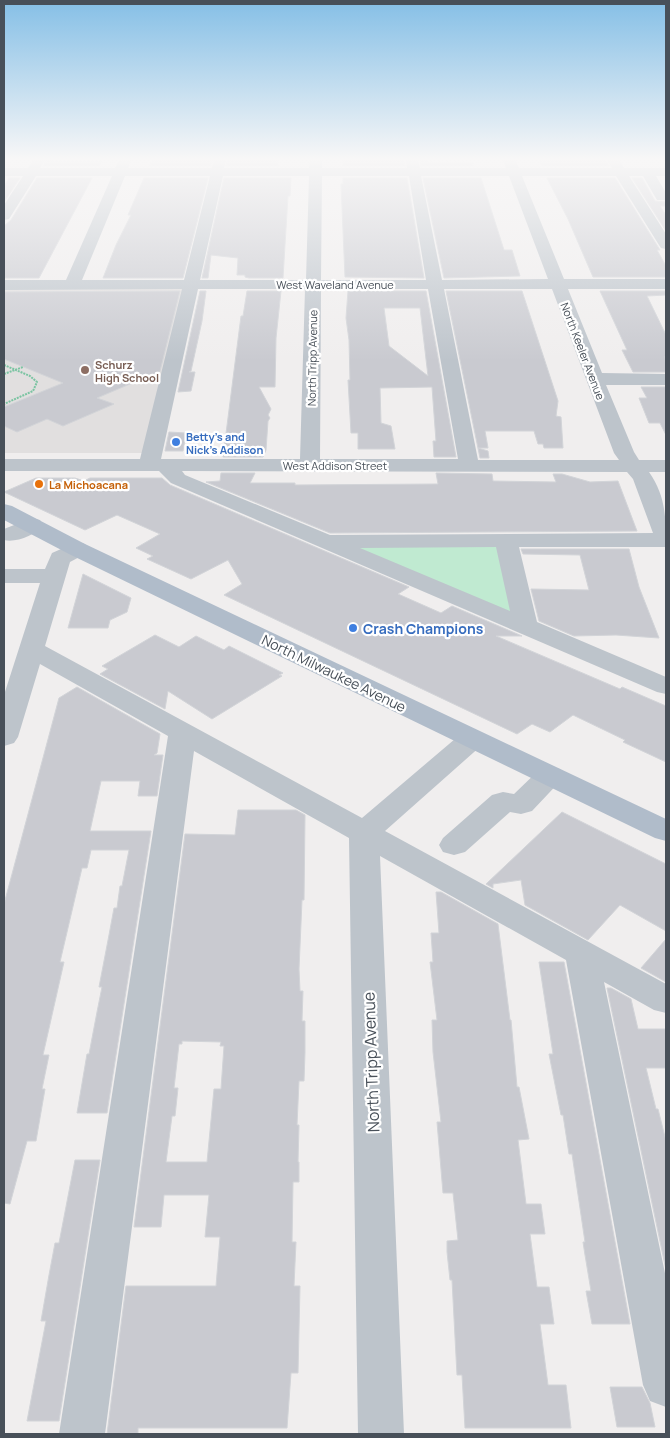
<svg xmlns="http://www.w3.org/2000/svg" width="670" height="1438" font-family="Manrope,sans-serif">
<style>
.education{fill:#e1dfdf}
.green{fill:#c0ead1}
.building{fill:#c9cad0;stroke:#d2d4d8;fill-rule:evenodd}
.lines{fill:none;stroke-linecap:round;stroke-linejoin:round}
.path{stroke:#7bc4a2;stroke-width:2;stroke-dasharray:2 1;stroke-linecap:butt}
.minor{fill:#bdc4cb;fill-rule:evenodd}
.major{fill:#b0bcca;fill-rule:evenodd}
.education-dot{fill:#8d6e63;stroke:#fff;stroke-width:2}
.shop-dot{fill:#3f7fe0;stroke:#fff;stroke-width:2}
.food-dot{fill:#e8710a;stroke:#fff;stroke-width:2}
.labels{text-anchor:middle;dominant-baseline:central;stroke-width:4.5;stroke-linejoin:round;paint-order:stroke}
.far-street-label{font-size:11px;fill:#485059;stroke:#fff}
.far-education-label{font-size:11px;font-weight:bold;fill:#785e54;stroke:#fff;text-anchor:start}
.far-shop-label{font-size:11px;font-weight:bold;fill:#366cbe;stroke:#fff;text-anchor:start}
.far-food-label{font-size:11px;font-weight:bold;fill:#c56008;stroke:#fff;text-anchor:start}
.shop-label{font-size:14px;font-weight:bold;fill:#366cbe;stroke:#fff;text-anchor:start}
.street-label{font-size:14px;fill:#485059;stroke:#fff}
.near-street-label{font-size:16px;fill:#485059;stroke:#fff}
</style>
<rect width="100%" height="100%" fill="#f0eeee"/>
<!-- education -->
<path class="education" d="M4,287H187L145,453H4Z"/>
<!-- green -->
<path class="green" d="M498,542L514,616L345,543Z"/>
<!-- building -->
<path class="building" d="M47,160H52L51,161H102L99,166H43Z
M155,160H212L211,166H149L152,161Z
M228,160H278V166H226Z
M343,160H404L405,166H343Z
M420,160H427L428,162H469L473,163V166H421Z
M539,160H596L606,161L609,166H542Z
M9,178H20L4,202V186Z
M37,178H92L39,278H4V226L11,220Z
M144,178H208L183,278H103L116,245L131,215H128Z
M224,178H291L290,196H288L283,278H249L245,277V275H237L238,258L211,255L208,278H202Z
M343,178H407L424,278L345,277L341,184H343Z
M423,178H481L504,250H512L520,276L444,278Z
M547,178H615L660,250H657L666,266V277H593L568,219Z
M632,178H642L655,201L666,202V206H660L666,215V231Z
M180,291L159,375H151L97,398L114,404L63,426L47,419L17,432L4,426V407L63,383L4,359V292Z
M200,291H206L202,321L191,371L189,372H195L191,391L178,392Z
M247,291H281L276,338L275,387H259L271,409L268,415L270,418L268,421L266,450L263,457H223L241,316H243Z
M348,291H426L456,457H434L433,441H436L432,387L380,388L381,423L391,426L395,449H358V433H351L348,380H350L349,340L346,318ZM384,308H420L428,376L389,346Z
M446,291H522L558,401L556,416L561,417L563,448H544L543,444H538L534,431H485L488,448H478L488,451L489,458H480Z
M600,291H666V295L647,296L666,335V356H665L666,372H633L622,350H627Z
M641,387H666V435L660,423H649L639,398H647Z
M169,432L186,433L183,451H165Z
M221,473H255L250,483H295V485L438,484L436,473L492,474L493,481L556,482L553,474H562L590,482L618,481L637,531L330,533L206,482L220,481Z
M36,478H75L84,481L90,478H162L170,485L409,587L398,594L441,613L452,606L522,636H496L620,689L622,687L666,706V762L623,742L625,740L573,715L550,732L532,724L517,734L224,595L242,584L228,560L191,579L147,559L153,556L136,548L160,534L117,515L85,530L4,492Z
M521,549H629L639,587L659,638L616,635L574,636L539,621L531,589L589,590L580,555L523,554Z
M83,574L131,598L127,612L110,620L108,628H68Z
M155,635L179,647L196,636L224,650L229,646L283,673L279,675L282,676L212,719L168,691L165,709L100,674L108,669L102,666Z
M77,687L160,734L157,753L154,755H163L157,796H138L140,781H101L90,831H151L107,1113H77L87,1054H89L97,1012L102,987H99L109,935L114,908H117L120,886H122L129,850H91L87,868H82L60,962H64L43,1055H49L42,1089H45L36,1141H27L10,1204L4,1203V904L59,698Z
M238,810H296L305,815L304,900H302L299,969L300,991H303L302,1021H305V1052L304,1081H299L297,1125H299L298,1162H299V1182H293L292,1242H296L294,1286H300L298,1373H291L287,1428H138V1434H107L126,1286H216L220,1237H205L209,1195H164L161,1227H134L185,834L235,835ZM182,1041L221,1042L220,1046H224L221,1089H214L207,1162H166L172,1116H175L178,1088H174L179,1044H182Z
M562,812L666,864V931L620,905L588,940L525,905L521,880L493,884V888L486,884Z
M436,892H441L498,924L510,1020H511L517,1087H519L529,1139L518,1140L526,1204H541L545,1234H530L537,1287H549L554,1324H540L548,1385H566L571,1428H465L462,1375H457L452,1280H450L447,1252V1241L458,1240L453,1193H443L437,1122H441L433,1052L432,1020H437L430,962H433L431,933H439Z
M666,939V982L641,968Z
M539,962H564L630,1324H592L586,1291H591L585,1255L583,1242H585L572,1154H569L563,1115H561L549,1054H553Z
M607,988H611L631,999L638,1029H666V1068H646L656,1109H658L666,1141V1270Z
M75,1160H100L59,1421H27L46,1321H41L49,1275L55,1243H59Z
M610,1387H642L650,1403L655,1427H617Z"/>
<g class="lines">
<!-- path -->
<path class="path" d="M4,365L30,376L37,382L33,391L4,404
M4,374L23,367"/>
<!-- minor -->
<path class="minor" d="M33,160H45L40,168H115L119,160H131L128,168H212L214,160H226L224,168H309L310,160H322V168H407L406,160H418L420,168H506L503,160H515L519,168H612L607,160H619L624,168H666V176H656L666,193V200H657L643,176H629L666,234V249L661,248L659,245L616,176H522L564,279H666V289H568L602,373L666,374V385H606L634,452L639,460H666V472H649C666,496 666,519 666,547H519L537,622L666,677V694L657,692L171,483L159,471H4V459H140L182,289L4,290V280H66L112,176H36L9,219L4,220V205L23,176H4V168H28ZM125,176H210L184,280H82ZM223,176H309L306,280H200ZM322,176H409L426,280H321ZM421,176H509L548,279L442,280ZM198,289H305L300,459H161ZM321,289H428L458,459H320ZM444,289H552L614,453L619,460H478ZM182,471L627,472L633,479L653,533L330,535L185,475ZM496,547L510,611L360,548Z
M32,518L40,520L43,525C36,535 16,543 4,540V529Z
M77,542L85,544L88,549L85,554L70,562L45,646L362,818L462,733L472,730L482,733L486,739L482,745L385,831L666,984V1013L654,1010L604,982L666,1278V1407L650,1401L643,1385L566,960L380,856L404,1434H358L349,838L194,751L105,1434H59L168,736L40,664L18,737L14,743L4,746V695L40,583H4V569H45L52,553Z
M550,767L560,769L565,776L532,811L521,814L510,812L465,852L454,855L443,852L439,845L443,838L492,795L503,792L514,794L540,769Z"/>
<!-- major -->
<path class="major" d="M4,504L12,506L85,544L666,819V841L655,838L69,554L4,520Z"/>
</g>
<!-- sky -->
<linearGradient id="sky" x2="0" y2="1"><stop stop-color="#85bfe6"/><stop offset="0.44" stop-color="#f8f7f7"/><stop offset="1" stop-color="#f8f7f7" stop-opacity="0"/></linearGradient>
<rect width="670" height="361" fill="url(#sky)"/>
<!-- markers -->
<circle class="education-dot" cx="85" cy="370" r="5"/>
<g class="shop-dot">
<circle cx="176" cy="442" r="5"/>
<circle cx="353" cy="628" r="5"/>
</g>
<circle class="food-dot" cx="39" cy="484" r="5"/>
<g class="labels">
<!-- far-street labels -->
<g class="far-street-label">
<text x="335" y="284">West Waveland Avenue</text>
<text transform="translate(583 351) rotate(69)">North Keeler Avenue</text>
<text transform="translate(312 358) rotate(-89)">North Tripp Avenue</text>
<text x="335" y="465">West Addison Street</text>
</g>
<!-- far-education labels -->
<g class="far-education-label">
<text x="95" y="364">Schurz<tspan x="95" dy="13">High School</tspan></text>
</g>
<!-- far-shop labels -->
<g class="far-shop-label">
<text x="186" y="436">Betty's and<tspan x="186" dy="13">Nick's Addison</tspan></text>
</g>
<!-- far-food labels -->
<g class="far-food-label">
<text x="49" y="484">La Michoacana</text>
</g>
<!-- shop labels -->
<g class="shop-label">
<text x="363" y="628">Crash Champions</text>
</g>
<!-- street labels -->
<g class="street-label">
<text transform="translate(334 673) rotate(26)">North Milwaukee Avenue</text>
</g>
<!-- near-street labels -->
<g class="near-street-label">
<text transform="translate(371 1062) rotate(-92)">North Tripp Avenue</text>
</g>
</g>
<!-- border -->
<rect width="670" height="1438" fill="none" stroke="#485059" stroke-width="10"/>
</svg>
